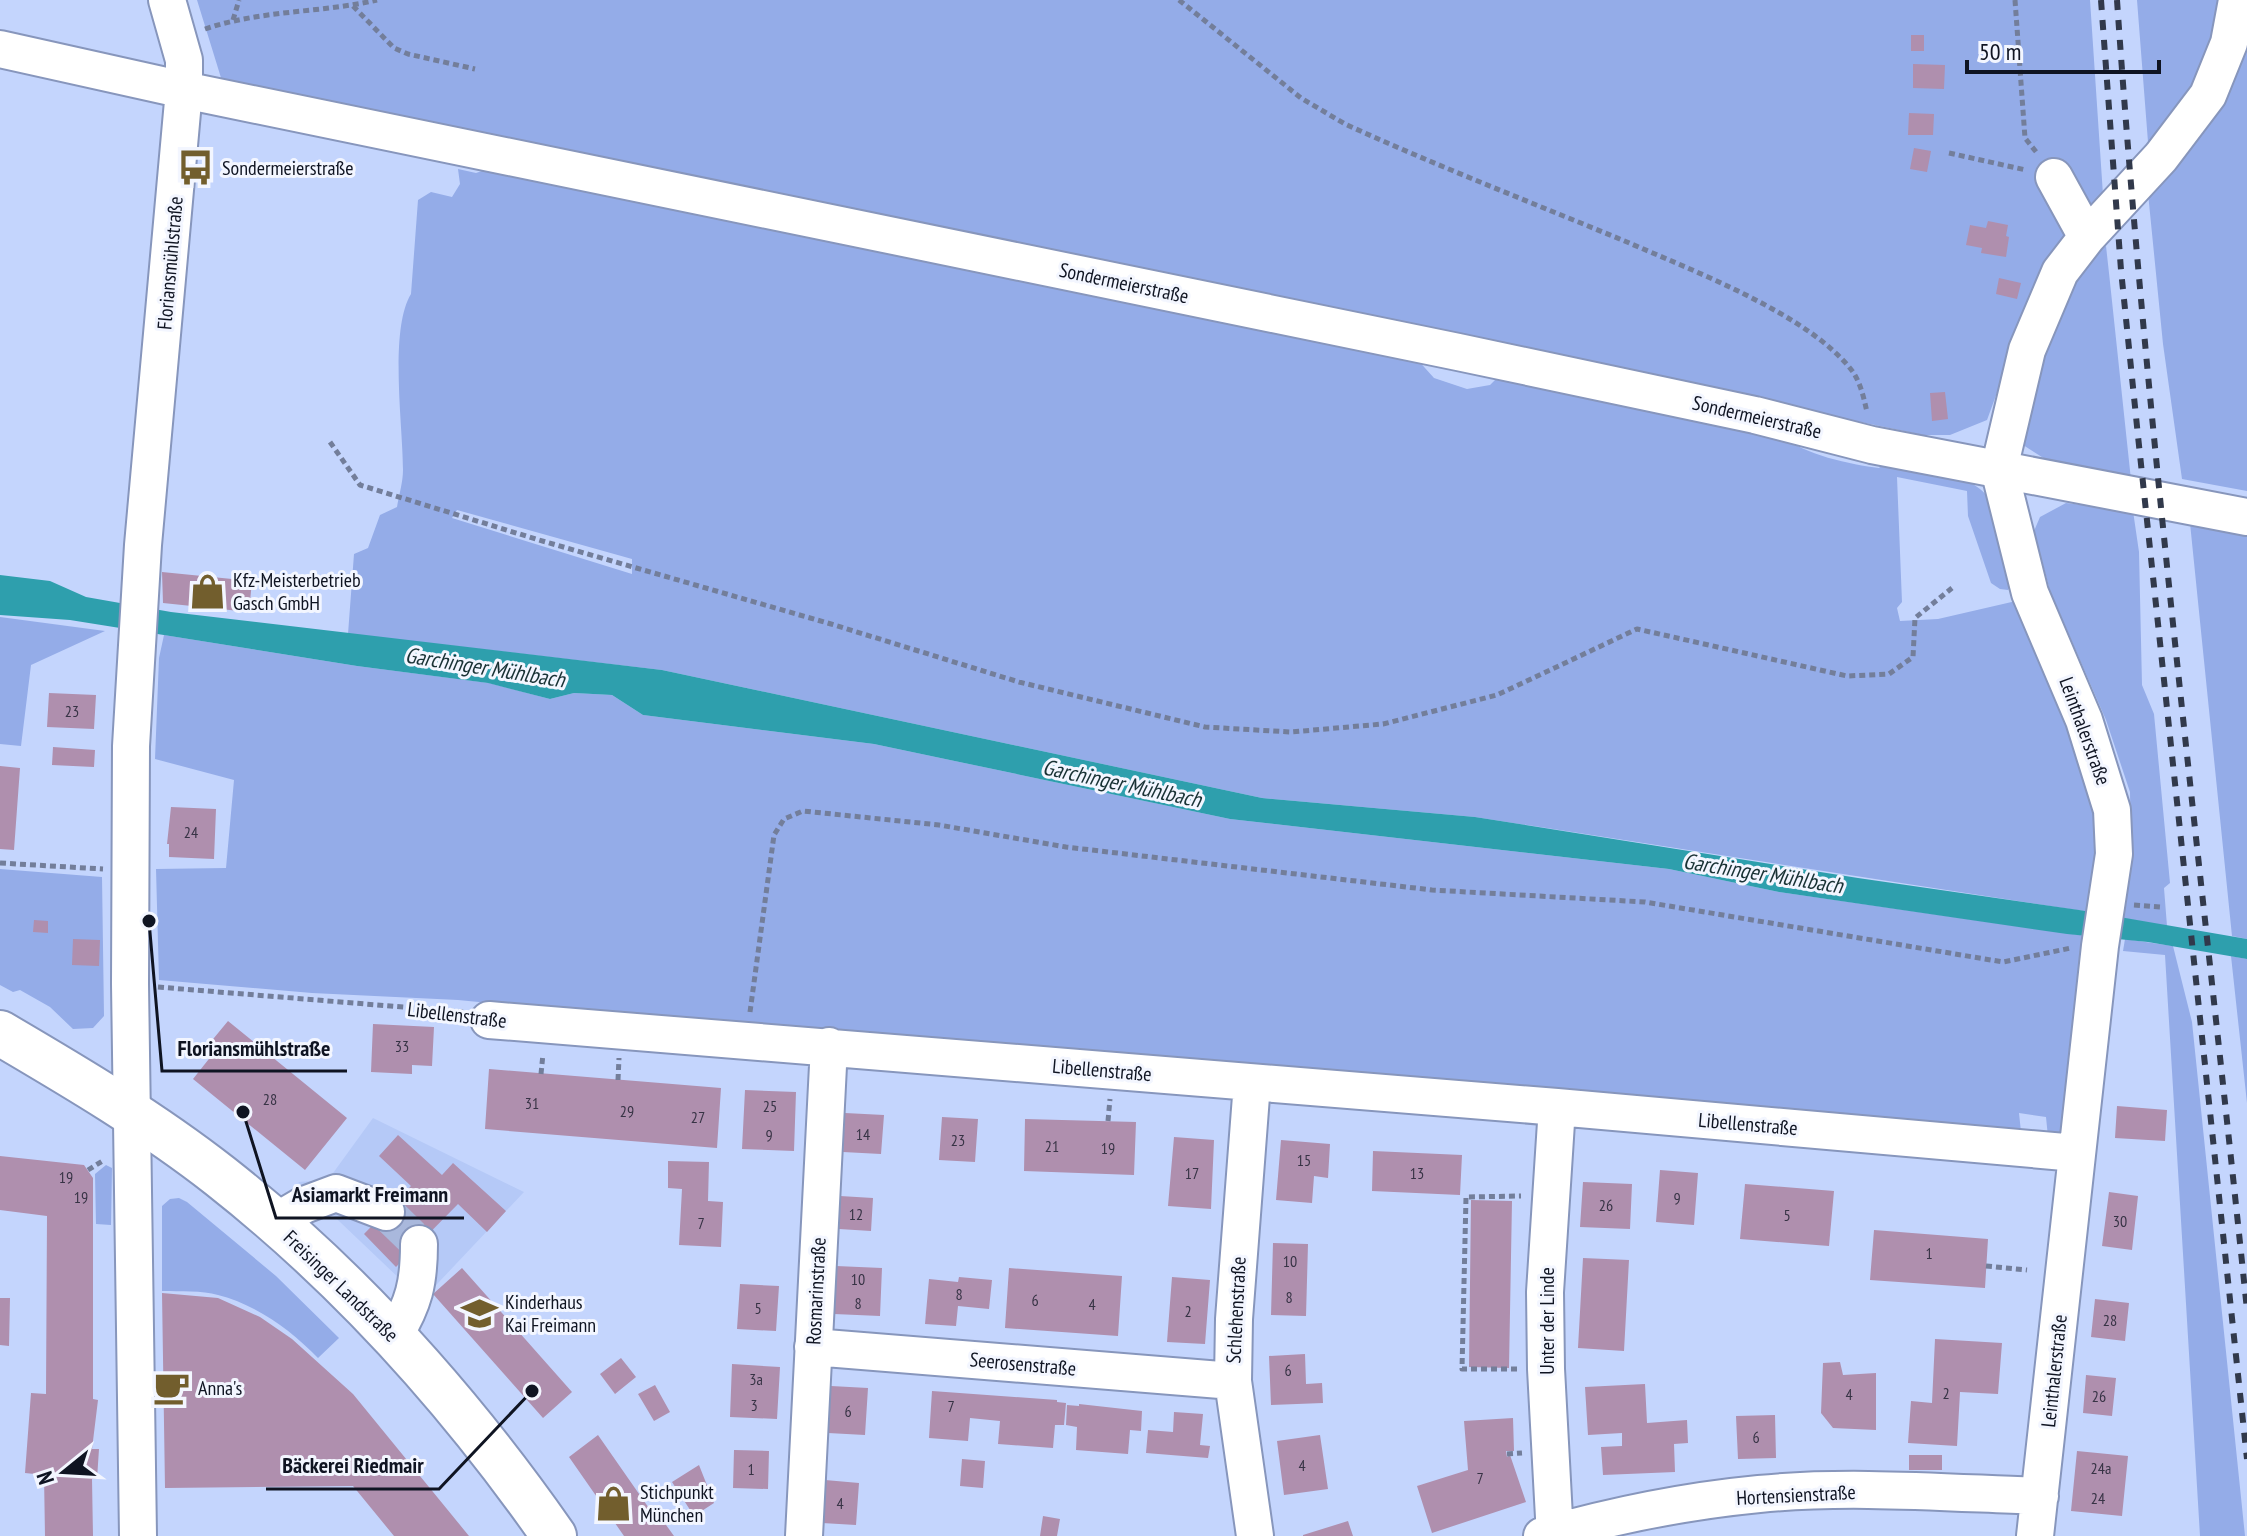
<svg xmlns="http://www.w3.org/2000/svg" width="2247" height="1536" font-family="'PT Sans Narrow',sans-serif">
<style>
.built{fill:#b5c9f7}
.green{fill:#94ace8;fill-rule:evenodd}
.water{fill:#2e9fad}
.building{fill:#af8fae}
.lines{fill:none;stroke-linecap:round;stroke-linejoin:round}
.minor-tunnel{stroke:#a9b8dc;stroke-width:36;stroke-dasharray:36 18;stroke-linecap:butt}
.minor-casing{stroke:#8796bc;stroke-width:40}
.major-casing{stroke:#8796bc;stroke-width:48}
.path{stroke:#737e9a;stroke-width:5;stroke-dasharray:6 4;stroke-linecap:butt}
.minor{stroke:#fff;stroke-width:36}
.major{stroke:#fff;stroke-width:44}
.rail{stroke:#31394b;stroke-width:6;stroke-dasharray:10 10;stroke-linecap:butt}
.labels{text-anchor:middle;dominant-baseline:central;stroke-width:6;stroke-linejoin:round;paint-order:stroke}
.number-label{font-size:16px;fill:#373345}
.poi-label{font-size:20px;fill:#0f1422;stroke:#f3f6ff;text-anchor:start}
.street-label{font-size:20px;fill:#0f1422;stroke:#f3f6ff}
.water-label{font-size:22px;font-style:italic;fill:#193235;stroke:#f3f6ff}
.leader{fill:none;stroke:#0f1422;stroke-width:3}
.callout-dot{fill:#0f1422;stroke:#f3f6ff;stroke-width:3}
.callout-label{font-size:22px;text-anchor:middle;font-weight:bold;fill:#0f1422;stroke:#f3f6ff;stroke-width:6;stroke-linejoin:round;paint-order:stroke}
</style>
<rect width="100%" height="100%" fill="#c4d5fd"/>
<!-- built -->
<path class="built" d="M373,1118L524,1192L422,1300L298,1182L328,1180Z"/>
<!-- green -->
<path class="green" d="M197,0H2090L2104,210L2025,316L1987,420L1950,435H1923L222,81Z
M2137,0H2223L2201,65L2183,105L2148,142Z
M2247,43V491L2182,479L2163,344L2148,193C2186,147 2234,103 2247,43Z
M499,165L1416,358L1434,378L1467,389L1490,385L1503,372L1783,436C1802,454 1852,465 1879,468L1885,462C1915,468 1979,472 1992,504C2002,528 2006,558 2013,583L2008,590L2000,589L1991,583L1968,516L1967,491L1897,477L1902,602L1897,608L1900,621L1938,619L2016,601L2060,694L2102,816L2089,912L1475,817L1262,798L662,670L348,634L354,554L368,548L380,515L397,507C399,495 403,482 403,470C403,426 389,330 411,294L418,200L431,192L452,197L460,184L458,169L476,173ZM457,510L632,559V574L452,518Z
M2106,246L2109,273L2131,480L2056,466L2020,443L2034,378L2069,277L2089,255Z
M2066,503L2133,511L2139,552L2142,685L2154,714L2170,883L2164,888L2167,926L2122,918L2131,853L2130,792L2106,720L2050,591L2034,531L2040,517Z
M2190,523L2247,534V939L2232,936Z
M0,617L105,631L31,665L21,746L0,744Z
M164,635L357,666L489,683L550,699L574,693L612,695L643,715L874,744L1230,819L1669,869L1779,892L2087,936L2061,1135L2048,1137L2046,1117L2019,1113L2021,1132L664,1020L458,1000L312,993L159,980L156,869L226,868L234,780L155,759L159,658Z
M0,869L102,877L104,1016L93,1028L73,1029L50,1007L20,990L13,992L0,985Z
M2125,939L2173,946L2192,1022L2245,1536H2200L2165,955L2123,951Z
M2231,956L2247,959V1103Z
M106,1165L112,1168L111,1225L96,1224L95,1174Z
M179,1198L187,1202L276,1276L339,1338L318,1358C291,1330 257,1305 218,1295C202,1290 180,1292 162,1291V1206L170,1199Z"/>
<!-- water -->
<path class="water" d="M0,575L50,581L86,597L171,612L662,670L1262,798L1475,817L1858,878L2079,910L2247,939V959L2148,942L2067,934L1779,892L1669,869L1230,819L874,744L643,715L612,695L574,693L550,699L488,683L357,666L70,620L0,615Z"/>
<!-- building -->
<path class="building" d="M1911,35H1924V51H1911Z
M1913,64L1945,65L1944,89L1913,88Z
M1909,113L1934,114L1933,135H1908Z
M1914,148L1931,151L1927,172L1910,169Z
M1988,221L2008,225L2006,236L2009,237L2006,257L1981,253L1982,248L1966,245L1970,225L1986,228Z
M1999,278L2021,283L2017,299L1996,294Z
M1945,392L1948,419L1932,421L1930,393Z
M162,572L252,581L249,612L163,603Z
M49,693L96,695L94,729L47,727Z
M53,747L95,750L94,767L52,765Z
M0,766L20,768L14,850L0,849Z
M171,807L216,809L214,859L169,857V844H167Z
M34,920L48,921V933L33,932Z
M73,939L100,940L99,966L72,965Z
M228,1021L347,1118L305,1170L193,1079L216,1050L209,1044Z
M373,1024L434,1027L432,1066L412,1065V1074L371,1072Z
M489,1069L721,1088L717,1148L485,1129Z
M745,1090L796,1092L794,1151L742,1149Z
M2117,1106L2167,1110L2165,1141L2115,1138Z
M845,1113L884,1115L881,1154L843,1152Z
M942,1117L978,1119L975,1162L939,1160Z
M1025,1119L1136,1122L1134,1175L1024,1171Z
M398,1135L442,1175L453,1163L506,1211L487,1232L458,1204L396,1267L364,1234L411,1186L379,1156Z
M1174,1137L1214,1140L1211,1209L1168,1206Z
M1281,1140L1330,1144L1328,1178L1314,1176L1312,1203L1276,1200Z
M1373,1151L1462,1155L1460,1195L1372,1191Z
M0,1156L84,1165L93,1178V1399L98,1400L92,1449H99L97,1479H92L93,1536H45L44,1475L25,1473L31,1393L46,1394L47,1216L0,1210Z
M668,1161L709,1162L708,1201L723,1202L721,1247L679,1245L682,1189L668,1188Z
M1660,1170L1698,1173L1694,1225L1656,1222Z
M1583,1182L1632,1184L1630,1229L1580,1227Z
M1745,1184L1834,1191L1829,1246L1740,1239Z
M2109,1192L2138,1196L2132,1250L2102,1246Z
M840,1196L873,1198L871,1231L839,1229Z
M1471,1200L1512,1201L1509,1368L1469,1367Z
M1874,1230L1988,1239L1985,1288L1870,1280Z
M1273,1243L1308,1244L1306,1316L1271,1315Z
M1583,1258L1629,1260L1624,1351L1578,1348Z
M836,1266L882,1268L880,1316L834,1314Z
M462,1268L572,1392L543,1418L433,1294Z
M1009,1268L1122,1276L1118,1336L1005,1328Z
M959,1277L992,1280L989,1309L958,1306L956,1326L925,1324L929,1279L958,1282Z
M1172,1277L1210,1280L1205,1344L1167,1342Z
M740,1284L779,1286L776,1331L737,1329Z
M162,1293L218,1298L260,1317L292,1339L353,1394L469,1536H394L353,1486L165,1488Z
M0,1298H10L9,1346L0,1345Z
M2095,1299L2129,1303L2125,1341L2091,1337Z
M1935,1339L2002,1343L1998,1394L1960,1392L1957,1446L1908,1443L1911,1401L1932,1403Z
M1305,1354L1306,1384L1322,1383L1323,1403L1271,1405L1269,1356Z
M621,1358L636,1377L615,1394L600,1374Z
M1840,1362L1843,1375L1876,1373V1430L1833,1428L1821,1413L1823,1363Z
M732,1364L780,1367L777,1419L730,1417Z
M2086,1375L2116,1378L2112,1416L2083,1413Z
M1645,1384L1647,1423L1687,1420L1688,1443L1674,1444L1675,1472L1603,1475L1601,1447L1622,1446V1433L1588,1435L1585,1387Z
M655,1385L670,1412L654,1421L638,1394Z
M831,1386L868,1388L865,1435L828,1433Z
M932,1391L1057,1400V1402L1066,1403L1064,1425H1055L1053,1448L998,1444L1000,1421L970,1418L968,1441L929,1438Z
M1079,1404L1142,1411L1141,1431L1130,1430L1128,1454L1076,1450L1077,1427L1066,1425L1067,1405L1079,1406Z
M1174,1412L1203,1414L1200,1445L1210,1446L1208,1458L1146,1453L1148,1430L1173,1432Z
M1775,1415L1776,1458L1738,1459L1736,1416Z
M1513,1418L1514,1451H1506L1507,1457L1510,1455L1526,1502L1432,1533L1417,1486L1468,1470L1464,1421Z
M598,1435L653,1514L656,1511L674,1536H624L569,1457Z
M1320,1435L1328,1489L1284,1495L1277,1441Z
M734,1450L769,1451L768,1489L733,1488Z
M2077,1451L2128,1456L2122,1516L2071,1511Z
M1909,1455H1942V1470H1909Z
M962,1459L985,1461L983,1488L960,1486Z
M699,1465L714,1503L694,1516L672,1482Z
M825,1480L859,1483L856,1525L822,1523Z
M1043,1516L1060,1519L1057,1536H1040Z
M1348,1521L1353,1536H1303V1535Z"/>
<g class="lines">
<!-- minor-tunnel -->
<path class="minor-tunnel" d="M386,1212L419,1244"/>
<defs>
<path id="minor" d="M0,49L184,90L1458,352L1755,415L1872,445L2247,517
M2054,177L2087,237
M489,1020L1557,1107L2076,1153
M1252,1083L1234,1319L1233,1381L1255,1536
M275,1222L304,1205L336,1193L386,1212
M394,1336C414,1303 419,1283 419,1244
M813,1347L1233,1381
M138,1536L130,984L131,746L143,545L184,90V60L167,0
M804,1536L829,1046
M1542,1536C1612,1516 1686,1501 1759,1494C1848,1485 1950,1493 2040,1496
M1555,1536L1546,1369L1545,1292L1557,1107
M2035,1536L2100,946L2114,854L2112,810L2084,720L2030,593L1999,469L2027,350L2060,272L2087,237L2161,157L2208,95L2229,43L2237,0"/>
<path id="major" d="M0,1033C75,1077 151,1122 220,1176C351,1279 459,1400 554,1536"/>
</defs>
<!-- minor casing -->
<use href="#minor" class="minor-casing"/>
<!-- major casing -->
<use href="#major" class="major-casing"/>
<!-- path -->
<path class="path" d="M1179,0L1301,98L1345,124C1437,166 1533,203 1627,242C1691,270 1811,315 1853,372C1861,384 1864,399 1867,412
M2015,0L2025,138L2037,153
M353,6L394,48L408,54L475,69
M233,20L239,0
M205,29C260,10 321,13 377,0
M1949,153L2026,170
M330,442L360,485L539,540L831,624L1019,682L1205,727L1291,732L1383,724L1497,695L1637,629L1847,676L1889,674L1913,657L1915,618L1952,588
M0,863L103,869
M2134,905L2161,907
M158,987L463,1012
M750,1012L774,835L784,819L803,811L939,825L1066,847L1432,890L1645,902L2003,962L2071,948
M541,1074L543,1054
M618,1080L619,1058
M1108,1121L1110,1099
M88,1170L104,1160
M1986,1266L2027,1270
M1517,1369H1462L1466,1197L1521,1196
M1507,1454L1522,1453"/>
<!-- minor -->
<use href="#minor" class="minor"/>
<!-- major -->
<use href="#major" class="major"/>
<!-- rail -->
<path class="rail" d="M2101,0L2121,270L2138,436L2247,1459
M2117,0C2147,438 2202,874 2247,1310"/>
</g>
<!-- icons -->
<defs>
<symbol id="bus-bare" viewBox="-9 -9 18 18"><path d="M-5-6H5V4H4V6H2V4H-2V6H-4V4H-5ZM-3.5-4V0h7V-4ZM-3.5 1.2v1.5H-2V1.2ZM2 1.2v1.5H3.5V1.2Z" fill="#725e2d" stroke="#f3f6ff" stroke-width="2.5" paint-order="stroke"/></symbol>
<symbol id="shop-bare" viewBox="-9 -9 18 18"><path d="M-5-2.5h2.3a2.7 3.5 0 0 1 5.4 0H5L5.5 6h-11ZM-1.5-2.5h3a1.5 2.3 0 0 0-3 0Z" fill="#725e2d" stroke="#f3f6ff" stroke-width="2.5" paint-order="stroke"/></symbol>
<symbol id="school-bare" viewBox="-9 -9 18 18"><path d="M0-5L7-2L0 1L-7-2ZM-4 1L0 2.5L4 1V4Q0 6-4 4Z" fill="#725e2d" stroke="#f3f6ff" stroke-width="2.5" paint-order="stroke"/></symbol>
<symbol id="cafe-bare" viewBox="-9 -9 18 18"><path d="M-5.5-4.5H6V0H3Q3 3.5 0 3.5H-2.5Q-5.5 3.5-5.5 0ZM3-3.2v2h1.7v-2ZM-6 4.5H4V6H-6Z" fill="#725e2d" stroke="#f3f6ff" stroke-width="2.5" paint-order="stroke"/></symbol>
</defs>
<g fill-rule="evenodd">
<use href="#bus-bare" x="170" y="142" width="51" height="51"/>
<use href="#shop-bare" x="182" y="566" width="51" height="51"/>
<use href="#school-bare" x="454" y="1288" width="51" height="51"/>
<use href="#cafe-bare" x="146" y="1362" width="51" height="51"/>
<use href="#shop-bare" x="588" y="1478" width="51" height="51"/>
</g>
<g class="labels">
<!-- number labels -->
<g class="number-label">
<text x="72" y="711">23</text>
<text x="191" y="832">24</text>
<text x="402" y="1046">33</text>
<text x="270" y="1099">28</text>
<text x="532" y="1103">31</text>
<text x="770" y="1106">25</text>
<text x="627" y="1111">29</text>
<text x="698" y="1117">27</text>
<text x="863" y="1134">14</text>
<text x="769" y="1135">9</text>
<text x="958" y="1140">23</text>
<text x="1052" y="1146">21</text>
<text x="1108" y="1148">19</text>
<text x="1304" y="1160">15</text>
<text x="1192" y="1173">17</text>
<text x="1417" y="1173">13</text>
<text x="66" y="1177">19</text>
<text x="81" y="1197">19</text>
<text x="1677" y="1198">9</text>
<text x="1606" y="1205">26</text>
<text x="856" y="1214">12</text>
<text x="1787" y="1215">5</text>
<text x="2120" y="1221">30</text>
<text x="701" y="1223">7</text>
<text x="1929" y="1253">1</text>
<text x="1290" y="1261">10</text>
<text x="858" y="1279">10</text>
<text x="959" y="1294">8</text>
<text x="1289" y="1297">8</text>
<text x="1035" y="1300">6</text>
<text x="858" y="1303">8</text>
<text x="1092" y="1304">4</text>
<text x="758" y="1308">5</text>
<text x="1188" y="1311">2</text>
<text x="2110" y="1320">28</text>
<text x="1288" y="1370">6</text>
<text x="756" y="1379">3a</text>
<text x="1946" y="1393">2</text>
<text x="1849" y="1394">4</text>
<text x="2099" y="1396">26</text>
<text x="754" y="1405">3</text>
<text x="951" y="1406">7</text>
<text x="848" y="1411">6</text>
<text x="1756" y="1437">6</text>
<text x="1302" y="1465">4</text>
<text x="2101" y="1468">24a</text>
<text x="751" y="1469">1</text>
<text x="1480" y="1478">7</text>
<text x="2098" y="1498">24</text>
<text x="840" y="1503">4</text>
</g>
<!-- poi labels -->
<g class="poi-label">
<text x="222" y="168">Sondermeierstraße</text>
<text x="233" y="580">Kfz-Meisterbetrieb<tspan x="233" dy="23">Gasch GmbH</tspan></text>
<text x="505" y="1302">Kinderhaus<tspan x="505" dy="23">Kai Freimann</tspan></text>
<text x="198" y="1388">Anna's</text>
<text x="640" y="1492">Stichpunkt<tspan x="640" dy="23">München</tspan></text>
</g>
<!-- street labels -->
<g class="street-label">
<text transform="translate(170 263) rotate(-85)">Floriansmühlstraße</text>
<text transform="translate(1124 283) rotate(12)">Sondermeierstraße</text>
<text transform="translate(1757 417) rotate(13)">Sondermeierstraße</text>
<text transform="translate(2085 731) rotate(70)">Leinthalerstraße</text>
<text transform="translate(457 1015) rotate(7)">Libellenstraße</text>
<text transform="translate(1102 1070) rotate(5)">Libellenstraße</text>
<text transform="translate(1748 1124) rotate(5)">Libellenstraße</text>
<text transform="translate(341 1286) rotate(44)">Freisinger Landstraße</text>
<text transform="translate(816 1291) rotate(-87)">Rosmarinstraße</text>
<text transform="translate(1236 1310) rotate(-87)">Schlehenstraße</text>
<text transform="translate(1547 1321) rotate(-90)">Unter der Linde</text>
<text transform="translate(1023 1364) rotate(5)">Seerosenstraße</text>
<text transform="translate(2054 1371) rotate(-84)">Leinthalerstraße</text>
<text transform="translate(1796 1495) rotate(-3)">Hortensienstraße</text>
</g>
<!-- water labels -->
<g class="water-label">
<text transform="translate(485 667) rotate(9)">Garchinger Mühlbach</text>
<text transform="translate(1122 783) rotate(12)">Garchinger Mühlbach</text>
<text transform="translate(1763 873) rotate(9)">Garchinger Mühlbach</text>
</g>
</g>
<!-- callouts -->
<path class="leader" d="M149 921L162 1071H347M243 1112L276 1218H464M532 1391L439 1489H266"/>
<g class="callout-dot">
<circle cx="149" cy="921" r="8"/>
<circle cx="243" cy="1112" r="8"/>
<circle cx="532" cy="1391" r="8"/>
</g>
<g class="callout-label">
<text x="254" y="1056">Floriansmühlstraße</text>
<text x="370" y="1202">Asiamarkt Freimann</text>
<text x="353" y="1473">Bäckerei Riedmair</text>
</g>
<!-- north arrow -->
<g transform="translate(64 1472) rotate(252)" stroke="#f3f6ff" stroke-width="6" paint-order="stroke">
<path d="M0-6L14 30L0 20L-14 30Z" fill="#0f1422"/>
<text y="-12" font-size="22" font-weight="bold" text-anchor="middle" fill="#0f1422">N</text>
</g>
<!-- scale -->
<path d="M1967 60v12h192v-12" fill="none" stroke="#0f1422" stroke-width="4"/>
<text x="1979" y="60" font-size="24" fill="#0f1422" stroke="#f3f6ff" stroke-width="6" paint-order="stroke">50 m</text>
</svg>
